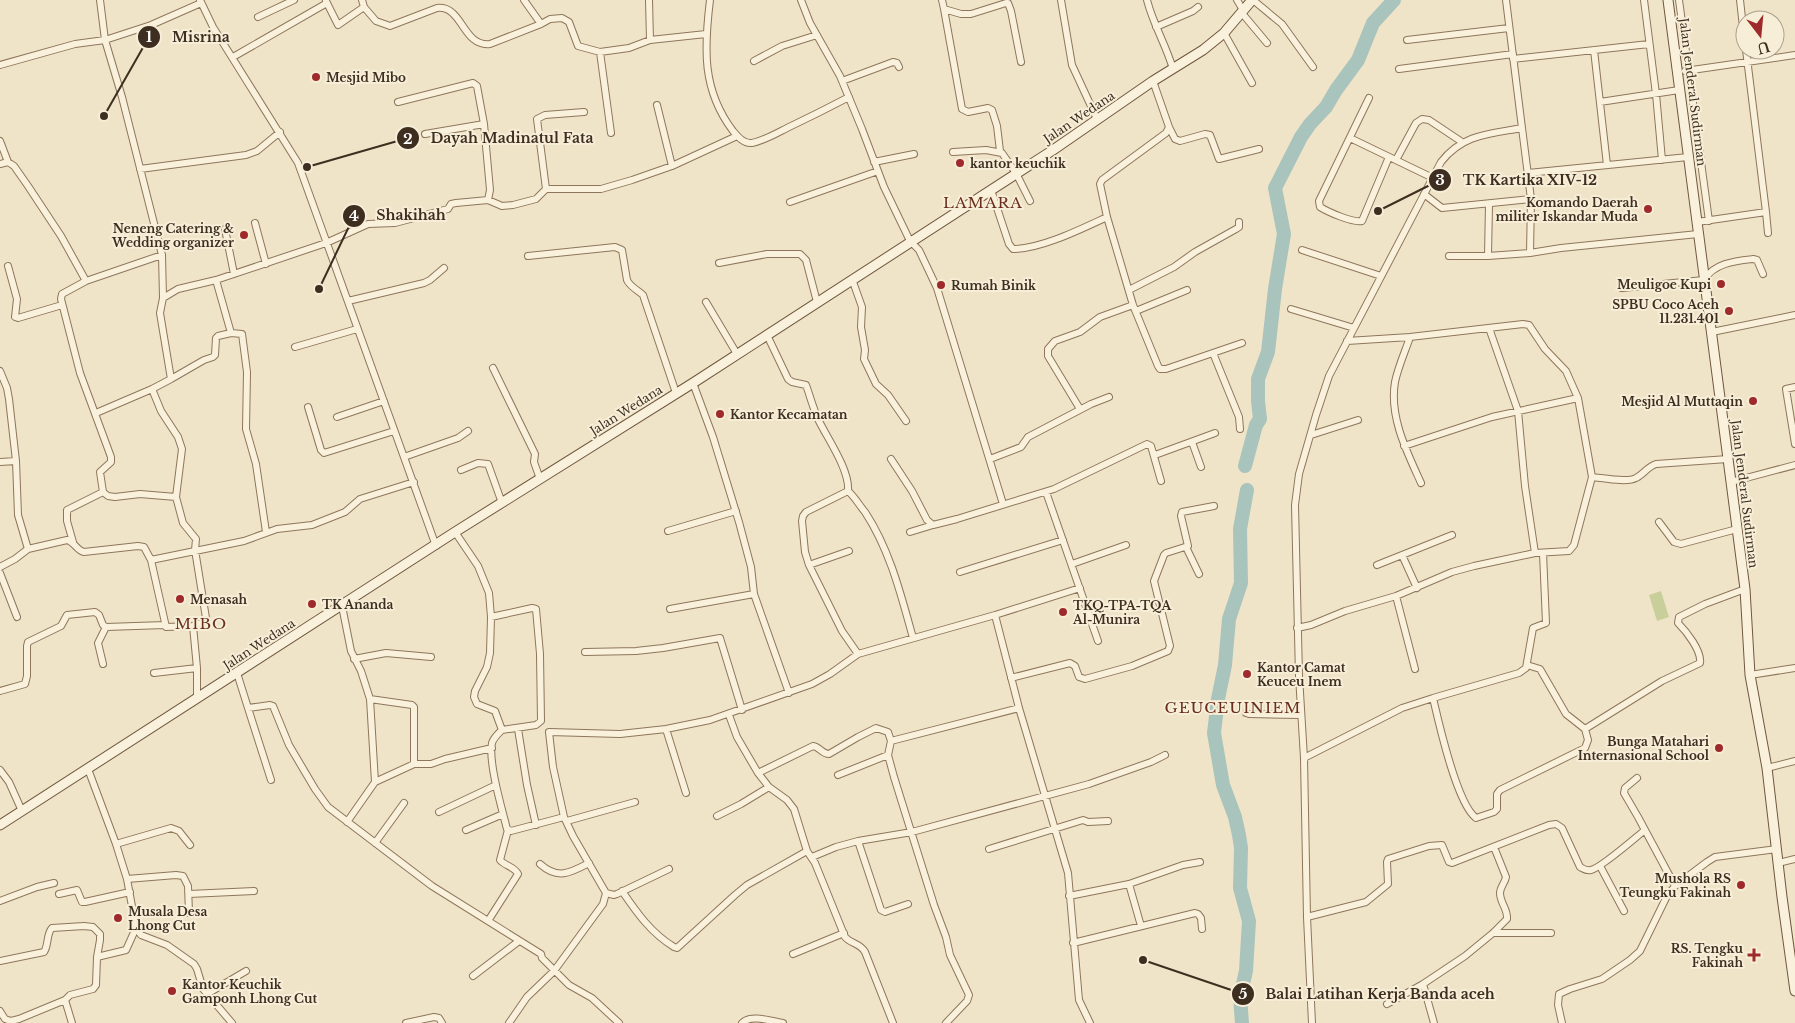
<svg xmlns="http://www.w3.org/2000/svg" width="1795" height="1023" font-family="'Libre Baskerville',serif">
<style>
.park{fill:#c9cf9b}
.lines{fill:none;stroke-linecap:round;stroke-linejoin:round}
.river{stroke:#a9c4bc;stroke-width:14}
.street-casing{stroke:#8d765c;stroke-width:8}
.secondary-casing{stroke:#6f573f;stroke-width:11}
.street{stroke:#faf1dc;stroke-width:6}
.secondary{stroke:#faf1dc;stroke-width:9}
.poi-dot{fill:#9e2a2b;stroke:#f7eed8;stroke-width:2}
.labels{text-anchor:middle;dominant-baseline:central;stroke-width:4;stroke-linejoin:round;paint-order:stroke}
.poi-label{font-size:12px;font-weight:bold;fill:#3d2e20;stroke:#f7eed8;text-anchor:start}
.street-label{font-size:12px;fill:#3d2e20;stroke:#f7eed8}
.quarter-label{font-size:15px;letter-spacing:1px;fill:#6b2e1e;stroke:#f7eed8}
.leader{fill:none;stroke:#3d2e20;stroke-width:2}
.callout-dot{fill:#3d2e20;stroke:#f7eed8;stroke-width:2}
.mark-label{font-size:15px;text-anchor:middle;font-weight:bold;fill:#fff}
.callout-label{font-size:14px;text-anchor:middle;font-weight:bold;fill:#3d2e20;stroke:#f7eed8;stroke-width:4;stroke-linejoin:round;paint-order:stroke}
</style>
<rect width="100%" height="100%" fill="#f0e4c8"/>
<!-- park -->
<path class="park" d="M1661,591L1669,617L1657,621L1649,595Z"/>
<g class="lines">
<!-- river -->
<path class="river" d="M1245,466L1256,425L1260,419L1258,401V379L1268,352L1275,289L1284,234L1275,188L1301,137L1310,124L1326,107L1336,90L1358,60L1373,23L1394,0
M1242,1023L1240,997L1246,971L1249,921L1240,888L1241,848L1239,835L1235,817L1223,785L1214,733L1218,699L1225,665L1229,619L1241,583L1240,529L1247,490"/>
<defs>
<path id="street" d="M100,0L105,40L122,97L162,255L163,298
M200,0L213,27L298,163L436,546
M524,0L541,24
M649,0L650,40
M710,0C704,49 702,90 733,131C738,137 744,144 752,143C763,141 777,133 787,128C808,118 828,108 849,97
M801,0L810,23L840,76L862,129L884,187L910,241L919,250L937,288L1003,504
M942,0L944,9L961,14H971L1006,3H1008L1011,11L1021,62
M1061,0L1072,65L1097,119
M1147,0C1153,24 1166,45 1173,69
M1237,0L1243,10
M1253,0L1282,24L1313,67
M1644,0L1656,94L1662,160
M1679,0L1709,221
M1740,0L1745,45
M326,1L338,25L364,7L362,0
M364,7L376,21L390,26L437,8C463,5 462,47 490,44L541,24L550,19L562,18L569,22L578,46L600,52L629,48L650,40L706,34
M944,9L962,109L968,112L988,108L992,110L997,126L1000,151
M1241,12L1267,43
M258,17L294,0
M1156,27L1193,11L1198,7
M1224,33L1252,83
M1407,40L1509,28
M1594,50L1607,165
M600,52L611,133
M233,57L327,3
M1513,59L1649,44
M754,61L782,46L817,35
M0,65L75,44L105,40L151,25L201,3
M1399,69L1513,54
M1685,71L1795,55
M842,81L893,62L897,63L899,67
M1153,81L1169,127L1166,133L1102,180L1100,184L1107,217L1133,305L1158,366L1160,369H1166L1242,343
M1369,98L1319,201L1320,207C1328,212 1353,223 1362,221L1389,157
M398,102L473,83L477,86L484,124L490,190L488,200
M1600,102L1679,90
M657,105L672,166
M1169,127L1175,139L1180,141L1205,134L1210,135L1219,159L1259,149
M1522,128L1531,199L1530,253L1561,248L1698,234
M425,134L484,124
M1350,138L1433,178
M0,141L8,162L14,166L28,186L61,236L86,281
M953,152L986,150L1002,153L1016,173L1030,201
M1396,160L1416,123L1422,119L1429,120L1462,142
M874,162L914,154
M0,164L8,162
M140,169L246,155L257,151L280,132
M1528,173L1688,157
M546,189L537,119L545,115L584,112
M991,190L1009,244L1013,249C1041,249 1081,229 1107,217
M1424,194L1442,208L1531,199
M790,202L878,171
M1766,212L1768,233
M1697,222L1766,212L1746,50
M255,223L266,264
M225,229L234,274
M1302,250L1381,276
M162,255L86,281L62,294L61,299L80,373L111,457V462L100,472L103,492L108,496L115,497L140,494L176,497
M528,256L615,247L622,250L627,280C630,287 638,290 643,295L676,393
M1449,256H1488L1530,253
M1488,256L1489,204
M719,263L767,254H800L806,260L817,302
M8,266L17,299L15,317L18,318L62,305
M852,279L862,307L861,327L865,350L864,359L876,384L888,395L906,421
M216,280L231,333
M1622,288L1704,280C1714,263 1735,261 1753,259L1757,260L1763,274
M1129,290L1174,267L1195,252L1236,229L1239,227V222
M348,301L424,283L430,280L444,268
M706,302L737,354
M1291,309L1354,328
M1136,311L1187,290
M1489,328L1518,411L1525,486L1535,553
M1712,332L1795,315
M767,335L788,379L792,382L806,385C810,396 813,408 818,419C827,438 850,470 848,491L806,512L803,516L802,521L805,552L809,565L842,631L858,654
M1410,337C1405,352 1398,367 1395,382C1389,417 1407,452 1421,483
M295,347L357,329
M1213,353L1239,417L1240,429
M493,368L535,454L534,462L540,479
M0,371L7,388L9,399L16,461L18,515L28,549
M171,379L204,360L213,357L215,355L216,338L218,336L231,333L242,334L247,372L246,429L256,464L266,532
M693,383L713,437L739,522L751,567L754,594L789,693
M1795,387L1786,389L1795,444
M152,389L161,411L178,437L182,449L176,497L183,523L196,539L195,550L206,618L201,623L193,626
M308,407L321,450L324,453L394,431
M1080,409L1048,356V349L1055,341L1080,332L1100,317L1133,305
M96,413L152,389L171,379L160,313L163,298L178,289L216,280L326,243L368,224L395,223L448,209L451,204L456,203L488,200L502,206L513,205L536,199L546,189H601L632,180L672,166L737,136
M337,417L384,401
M1311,435L1358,420
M1192,442L1201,467
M1404,446L1492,417L1578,398
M1155,455L1215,433
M404,457L458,438L468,431
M891,459L912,491L927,520L933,525L957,519L1054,489L1147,444L1151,446L1161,481
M990,459L1021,447L1028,437L1091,404L1109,397
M0,462L16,461
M461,470L478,463L488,464L502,503
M1592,477C1603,478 1627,483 1636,478C1644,474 1647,467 1656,464L1728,459
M1731,482L1795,465
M848,491C855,497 859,505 865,512C890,550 901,595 913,638
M1046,492L1098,641
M1659,522L1674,542L1681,544L1737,529
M668,531L736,511
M455,532L478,566L489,593L491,617L490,653L487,667L475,691L474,697L477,704L495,711L502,730C498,734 494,737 492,743C488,762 502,809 507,829L511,831L564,817
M910,532L933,525
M73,542L67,521V510L103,492
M1186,547L1199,574
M1402,555L1417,588
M151,560L244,541L277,529L312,525L345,512L360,499L414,482
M1072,564L1126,545
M809,565L849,551
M1377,565L1452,535
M0,567L15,559L28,549L67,540C75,542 76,550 84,552L138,546L144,547L151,560L166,627L193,626L197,668V698
M960,572L1063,540
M0,573L17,617
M1396,596L1415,669
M342,606L351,651L361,671L370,699L375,782
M670,609L754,594
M995,615L1019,708L1068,873L1079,1000L1090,1023
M491,617L532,608L536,609L540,654L541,721L536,725L502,730
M1297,628L1311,625L1345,611L1396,596L1452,572L1474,566L1535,553L1569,551L1574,545L1592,477L1578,398L1566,371L1545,349L1529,325L1523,324L1410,337L1347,341
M585,652L636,651L663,648L720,638L742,710
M354,659L386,653L431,657
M103,664L98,643L106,627
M1527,665L1540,669L1566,714L1585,729
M154,673L197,668
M237,673L248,708L270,705L273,706L289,745L315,789L328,807L432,886L541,954L542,958L569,985L592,998L619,1023
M1750,675L1795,668
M1011,678L1070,663L1075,666L1079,677L1085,679L1132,666L1168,651L1170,646L1154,581L1164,555L1166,553L1188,546L1181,516L1182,512L1214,506
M0,691L25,684L27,676V646L28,642L61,626L67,615L95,612L99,615L103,625L106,627L165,625
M1433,698L1519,673L1526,668L1533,628L1546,623L1543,553
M248,708L271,780
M1246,713L1249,714L1301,715
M729,715L737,737L758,773L769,787L787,800L794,809L807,851L815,863L845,937C851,944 860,943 865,952L893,1023
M518,729L527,785L536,825
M666,729L686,793
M1304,758L1402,708L1433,698C1439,724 1457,804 1476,818L1494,812L1497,809V794L1500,790L1585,748L1588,740L1585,729L1662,681L1700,663C1702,651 1686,631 1678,623L1679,617L1705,604L1745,589
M414,764H431L445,759L492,748
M1767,768L1795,761
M0,770L9,782L22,811
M758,773L813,746C820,747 822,754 829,754L858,737L876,728L888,732L891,741
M838,775L888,755
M1637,778L1625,788L1624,793L1638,817L1675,886
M439,812L496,785
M717,816L741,804L769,787
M567,821L635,802
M347,822L375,782L414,764V707L412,705L370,699
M466,830L503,814
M858,841L881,910L885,912L908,904
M375,843L404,803
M116,844L171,828L179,831L190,845
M989,849L1083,820L1088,822L1108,821
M812,857L836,847L858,841L912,832L1089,784L1151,762L1165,755
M1778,863L1795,859
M540,864C558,880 570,873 589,863
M1600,866L1624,911
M669,869L617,894L614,895L606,893L573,836L564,817L553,767L549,732L620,734L666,729L710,720L812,684L830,674L858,654L995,615L1080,588
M127,879L176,875L183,876L188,886L189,913
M1129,884L1141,926
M622,891C637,913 651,933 674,947L677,948L735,895L747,885L807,851
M59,894L77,890L82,902H85L130,892
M189,894L254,891
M1069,896L1129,884L1183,865L1200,862
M0,901L37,887L54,883
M1307,917L1366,902L1388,884L1387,862L1388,859L1429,846L1442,845L1449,862L1452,863L1549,825L1556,824L1562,828L1580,867C1584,869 1586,871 1591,870C1601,868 1635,838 1645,830
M488,921L518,874C515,867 505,866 500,860L508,830
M136,928L141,935L167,945L194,964L197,969L203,989L232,1023
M1493,933H1551
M1073,943L1195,913L1198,914L1201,918L1202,929
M793,954L844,933
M0,961L44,952C49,945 46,934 52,928L84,926L93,927L100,934V940L97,957
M473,976L519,941
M207,994L246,971
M65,1000L72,1023
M1387,1004L1423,984
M0,1011L5,1019L11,1021L19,1019L65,1000L70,995L93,989L96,985L97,957L126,950L136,928L127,879L116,844L88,769
M406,1023L434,1017L439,1018L442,1023
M509,1023L527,997L554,971L603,904L606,893
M742,1023C751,1014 771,1021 783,1023
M946,1023L967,1001L969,995L950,955L946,937L934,905L894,777L888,755L891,741L1019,708
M1312,1023L1307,917L1304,758L1299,676L1295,505L1299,474L1316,415L1329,376L1441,162C1463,134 1489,134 1522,128L1506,0
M1434,1023L1423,984L1465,956L1493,933L1507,919C1508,909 1500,903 1500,893C1500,887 1505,883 1506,877L1494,847
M1562,1023L1558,1005L1559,994L1570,989L1602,979L1630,960L1640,951L1667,896L1675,886L1707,862L1715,857L1777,849"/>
<path id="secondary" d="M1668,0L1745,589L1750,675L1767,768L1782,897L1795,991
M0,825L455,532L693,383L1053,150L1153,81L1203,50L1224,33L1252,0"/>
</defs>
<!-- street casing -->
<use href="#street" class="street-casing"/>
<!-- secondary casing -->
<use href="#secondary" class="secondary-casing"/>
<!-- street -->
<use href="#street" class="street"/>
<!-- secondary -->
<use href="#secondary" class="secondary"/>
</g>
<!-- markers -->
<g class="poi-dot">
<circle cx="316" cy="77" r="5"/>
<circle cx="960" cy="163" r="5"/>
<circle cx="1648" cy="209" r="5"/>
<circle cx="244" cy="235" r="5"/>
<circle cx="1721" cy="284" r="5"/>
<circle cx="941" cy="285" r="5"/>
<circle cx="1729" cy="311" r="5"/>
<circle cx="1753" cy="401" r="5"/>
<circle cx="720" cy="414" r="5"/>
<circle cx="180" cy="599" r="5"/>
<circle cx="312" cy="604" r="5"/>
<circle cx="1063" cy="612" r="5"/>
<circle cx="1247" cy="674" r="5"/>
<circle cx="1719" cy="748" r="5"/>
<circle cx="1741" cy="885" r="5"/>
<circle cx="118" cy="918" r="5"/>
<path d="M1751.5 947.5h5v5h5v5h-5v5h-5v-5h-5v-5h5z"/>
<circle cx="172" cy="991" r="5"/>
</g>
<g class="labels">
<!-- poi labels -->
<g class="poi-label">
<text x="326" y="77">Mesjid Mibo</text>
<text x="970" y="163">kantor keuchik</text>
<text x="1638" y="202" text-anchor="end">Komando Daerah<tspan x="1638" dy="14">militer Iskandar Muda</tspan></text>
<text x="234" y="228" text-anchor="end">Neneng Catering &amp;<tspan x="234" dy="14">Wedding organizer</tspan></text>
<text x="1711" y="284" text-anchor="end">Meuligoe Kupi</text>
<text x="951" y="285">Rumah Binik</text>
<text x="1719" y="304" text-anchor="end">SPBU Coco Aceh<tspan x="1719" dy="14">11.231.401</tspan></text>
<text x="1743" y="401" text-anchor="end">Mesjid Al Muttaqin</text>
<text x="730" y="414">Kantor Kecamatan</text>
<text x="190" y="599">Menasah</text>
<text x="322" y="604">TK Ananda</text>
<text x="1073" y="605">TKQ-TPA-TQA<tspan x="1073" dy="14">Al-Munira</tspan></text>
<text x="1257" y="667">Kantor Camat<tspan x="1257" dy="14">Keuceu Inem</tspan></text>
<text x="1709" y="741" text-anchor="end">Bunga Matahari<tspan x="1709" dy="14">Internasional School</tspan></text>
<text x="1731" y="878" text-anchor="end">Mushola RS<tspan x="1731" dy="14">Teungku Fakinah</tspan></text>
<text x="128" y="911">Musala Desa<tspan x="128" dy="14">Lhong Cut</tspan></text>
<text x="1743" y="948" text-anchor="end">RS. Tengku<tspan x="1743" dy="14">Fakinah</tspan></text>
<text x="182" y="984">Kantor Keuchik<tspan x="182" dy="14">Gamponh Lhong Cut</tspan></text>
</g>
<!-- street labels -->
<g class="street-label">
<text transform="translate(1693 92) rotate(83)">Jalan Jenderal Sudirman</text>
<text transform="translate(1079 117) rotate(-34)">Jalan Wedana</text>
<text transform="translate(626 410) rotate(-32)">Jalan Wedana</text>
<text transform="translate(1745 494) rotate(83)">Jalan Jenderal Sudirman</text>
<text transform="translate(259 644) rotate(-33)">Jalan Wedana</text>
</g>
<!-- quarter labels -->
<g class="quarter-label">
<text x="983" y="202">LAMARA</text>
<text x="201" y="623">MIBO</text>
<text x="1233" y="707">GEUCEUINIEM</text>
</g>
</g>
<!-- callouts -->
<path class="leader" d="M104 116L149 37M307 167L408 138M1378 211L1440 180M319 289L354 216M1143 960L1243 994"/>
<g class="callout-dot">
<circle cx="104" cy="116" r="5"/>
<circle cx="307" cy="167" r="5"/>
<circle cx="1378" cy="211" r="5"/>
<circle cx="319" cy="289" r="5"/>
<circle cx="1143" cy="960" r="5"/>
<circle cx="149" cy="37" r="12"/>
<circle cx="408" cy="138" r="12"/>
<circle cx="1440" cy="180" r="12"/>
<circle cx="354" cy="216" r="12"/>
<circle cx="1243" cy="994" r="12"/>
</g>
<g class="mark-label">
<text x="149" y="42">1</text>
<text x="408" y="144">2</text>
<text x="1440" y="185">3</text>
<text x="354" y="221">4</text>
<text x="1243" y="999">5</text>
</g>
<g class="callout-label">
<text x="201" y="42">Misrina</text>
<text x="512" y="143">Dayah Madinatul Fata</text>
<text x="1530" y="185">TK Kartika XIV-12</text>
<text x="411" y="220">Shakihah</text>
<text x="1380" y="999">Balai Latihan Kerja Banda aceh</text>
</g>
<!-- north arrow -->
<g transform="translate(1760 35) rotate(164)"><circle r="24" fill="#f7eed8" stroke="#ada18e"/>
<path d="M0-4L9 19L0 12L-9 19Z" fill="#9e2a2b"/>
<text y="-8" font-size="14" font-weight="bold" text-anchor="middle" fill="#3d2e20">U</text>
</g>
</svg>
